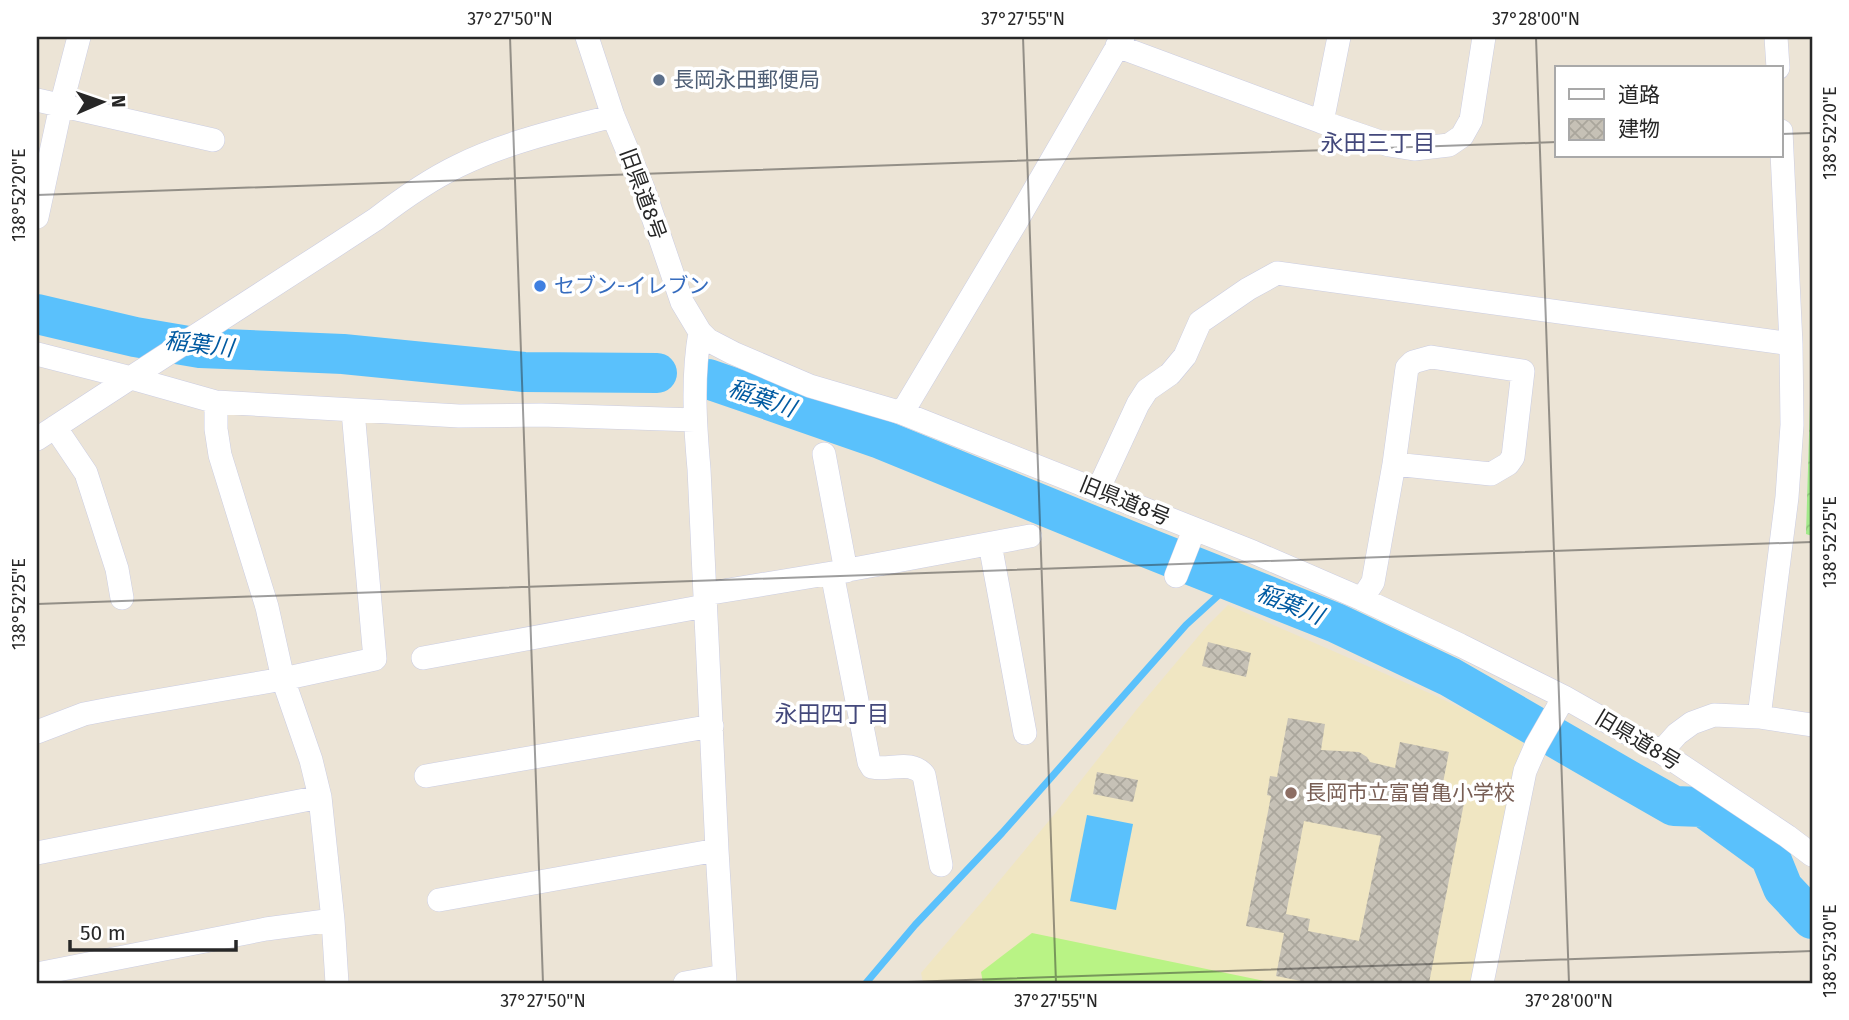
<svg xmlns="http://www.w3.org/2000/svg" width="1849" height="1020" font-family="'Fira Sans','Noto Sans JP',sans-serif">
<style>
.education{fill:#f0e6c2}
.park{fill:url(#park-crowns)}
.pitch{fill:#b9f385}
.water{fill:#5ac1fc}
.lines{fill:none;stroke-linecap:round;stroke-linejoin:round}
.stream{stroke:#5ac1fc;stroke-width:7}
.river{stroke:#5ac1fc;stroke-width:40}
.building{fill:url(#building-cross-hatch);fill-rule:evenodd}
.minor-casing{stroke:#cbcde2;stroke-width:24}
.minor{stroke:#fff;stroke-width:23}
.ticks{fill:none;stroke:#272727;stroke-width:2;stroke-opacity:0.45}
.service-dot{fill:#5c6f8a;stroke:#fff;stroke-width:2.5}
.shop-dot{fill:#3f7fe0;stroke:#fff;stroke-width:2.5}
.education-dot{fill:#8d6e63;stroke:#fff;stroke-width:2.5}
.labels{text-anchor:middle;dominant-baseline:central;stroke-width:7;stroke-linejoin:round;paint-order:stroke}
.service-label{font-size:21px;fill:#4e5e75;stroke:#fff;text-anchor:start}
.street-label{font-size:21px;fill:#272727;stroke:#fff}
.shop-label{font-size:21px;fill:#366cbe;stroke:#fff;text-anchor:start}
.education-label{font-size:21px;fill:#785e54;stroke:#fff;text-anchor:start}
.neighbourhood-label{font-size:23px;fill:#43487b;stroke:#fff}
.water-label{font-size:23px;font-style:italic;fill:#005aa1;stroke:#fff}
.neatline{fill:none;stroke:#272727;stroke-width:2.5}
.ticks-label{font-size:18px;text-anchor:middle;fill:#272727}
</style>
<defs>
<pattern id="park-crowns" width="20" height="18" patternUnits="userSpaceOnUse" patternTransform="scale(1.75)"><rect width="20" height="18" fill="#a2ea8b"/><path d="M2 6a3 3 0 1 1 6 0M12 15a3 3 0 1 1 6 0" fill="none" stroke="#8cc978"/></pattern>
<pattern id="building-cross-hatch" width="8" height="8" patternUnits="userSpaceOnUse" patternTransform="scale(1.75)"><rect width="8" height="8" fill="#c6c1b6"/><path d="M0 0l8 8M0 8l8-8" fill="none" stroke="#aaa69c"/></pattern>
</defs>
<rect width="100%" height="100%" fill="#ece4d6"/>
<!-- education -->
<path class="education" d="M1228,605L1436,696L1524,739L1514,775L1472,983H923L921,973L986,897L1057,811L1137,709L1207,626Z"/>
<!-- park -->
<path class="park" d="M1812,335V536L1806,534Z"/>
<!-- pitch -->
<path class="pitch" d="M1032,933L1275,983H983L981,972Z"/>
<!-- water -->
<path class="water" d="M1087,815L1133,824L1116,910L1070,901Z"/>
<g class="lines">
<!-- stream -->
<path class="stream" d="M866,983L915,925L1002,833L1186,625L1233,582"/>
<!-- river -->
<path class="river" d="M37,314L135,337L200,348L343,354L524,372L657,373
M708,379L878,438L1130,541L1336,623L1450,677L1630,781L1674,806L1703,807L1770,856L1783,888L1812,919"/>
</g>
<!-- building -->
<path class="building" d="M1208,642L1251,653L1246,677L1202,666Z
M1288,718L1325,724L1321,750L1359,752L1367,757L1370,762L1395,768L1400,742L1449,752L1440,798L1464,803L1429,983H1311L1276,976L1284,933L1246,926L1271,796L1267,795L1270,776L1277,777ZM1304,821L1381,836L1359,941L1308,931L1310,919L1286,914Z
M1097,772L1138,780L1133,802L1093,794Z"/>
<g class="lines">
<defs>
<path id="minor" d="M587,37L613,116L643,188L682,302L700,332L708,340L733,353L810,386L902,413L960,436L1253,552L1362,599L1460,645L1564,697L1661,752L1787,836L1812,855
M1776,37L1778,68
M1117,46L1322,122L1389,145L1414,149L1449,145L1462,136L1471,120L1484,37
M37,100L213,140
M1322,122L1339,37
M37,217L61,106L79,37
M700,332C692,378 695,424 699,469L717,850L725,983
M37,354L131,378L216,402L459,416L541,415L695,420
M216,402V429L220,455L267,607L283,679L311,760L320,797L333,920L337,983
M902,413L1016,222L1123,37
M55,427L86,473L117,569L122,598
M37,439C149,365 263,293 376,219C402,199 429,180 458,166C506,142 561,130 613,116
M824,454L846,571
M1098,490L1138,404L1147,390L1170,374L1185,356L1200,322L1248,289L1277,273L1791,344
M990,544L1025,733
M832,573L869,762L872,767C890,771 911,759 924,775L941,865
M1176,576L1194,530
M705,594L832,573L1030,536
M1362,599L1373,582L1394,464L1407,368L1413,362L1431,357L1523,371L1513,457L1508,464L1491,474L1394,464
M423,658L705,606
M1759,717L1787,497L1792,425L1791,344L1781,131
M37,732L84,714L115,708L283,679L375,659L353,411
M1661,752L1677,734L1692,723L1714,715L1759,717L1812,725
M426,776L712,726
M37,853L320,797
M439,900L717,850
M37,974L266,929L333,920
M685,983L724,976
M1482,983L1525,771L1536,746L1564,697"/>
</defs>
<!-- minor casing -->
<use href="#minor" class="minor-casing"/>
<!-- minor -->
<use href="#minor" class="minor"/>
</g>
<!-- ticks -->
<path class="ticks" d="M510,37L543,983M1023,37L1056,983M1536,37L1569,983M1781,134L1812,133M37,195L1557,142M37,604L1812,542M878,983L1812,951"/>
<!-- markers -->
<circle class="service-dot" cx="659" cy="80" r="7"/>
<circle class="shop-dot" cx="540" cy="286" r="7"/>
<circle class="education-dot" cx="1291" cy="793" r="7"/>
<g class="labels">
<!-- service labels -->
<g class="service-label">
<text x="673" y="80">長岡永田郵便局</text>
</g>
<!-- street labels -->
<g class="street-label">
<text transform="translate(643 194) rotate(70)">旧県道8号</text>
<text transform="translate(1125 501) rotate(22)">旧県道8号</text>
<text transform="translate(1638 740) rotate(31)">旧県道8号</text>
</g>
<!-- shop labels -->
<g class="shop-label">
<text x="554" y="286">セブン-イレブン</text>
</g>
<!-- education labels -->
<g class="education-label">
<text x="1305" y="793">長岡市立富曽亀小学校</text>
</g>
<!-- neighbourhood labels -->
<g class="neighbourhood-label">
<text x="1378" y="143">永田三丁目</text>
<text x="832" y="714">永田四丁目</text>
</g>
<!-- water labels -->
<g class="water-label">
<text transform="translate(199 344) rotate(7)">稲葉川</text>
<text transform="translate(762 398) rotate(19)">稲葉川</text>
<text transform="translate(1290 604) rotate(22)">稲葉川</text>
</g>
</g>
<!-- border -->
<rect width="1849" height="1020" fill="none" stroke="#ffffff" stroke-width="77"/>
<!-- legend -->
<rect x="1555" y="66" width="228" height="91" fill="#ffffff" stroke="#a9a9a9" stroke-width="2"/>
<rect x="1569" y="89" width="35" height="10" fill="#ffffff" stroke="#a9a9a9" stroke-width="2"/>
<text x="1618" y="102" font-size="21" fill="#272727">道路</text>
<rect x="1569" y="119" width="35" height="21" fill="url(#building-cross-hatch)" stroke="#a9a9a9" stroke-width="2"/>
<text x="1618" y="136" font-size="21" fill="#272727">建物</text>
<!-- north arrow -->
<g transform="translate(102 102) rotate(88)" stroke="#ffffff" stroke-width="5" paint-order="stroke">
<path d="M0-5L12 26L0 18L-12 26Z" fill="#272727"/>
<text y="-10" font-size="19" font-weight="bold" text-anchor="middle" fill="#272727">N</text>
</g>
<!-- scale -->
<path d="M70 940v10h166v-10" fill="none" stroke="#272727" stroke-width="3.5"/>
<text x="80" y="940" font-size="21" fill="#272727" stroke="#ffffff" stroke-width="5" paint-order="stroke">50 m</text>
<rect x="38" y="38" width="1773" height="944" class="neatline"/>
<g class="ticks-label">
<text x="510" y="25">37°27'50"N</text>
<text x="1023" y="25">37°27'55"N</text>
<text x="1536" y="25">37°28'00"N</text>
<text transform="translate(1830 133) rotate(-90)" y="6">138°52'20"E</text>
<text transform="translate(19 195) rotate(-90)" y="6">138°52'20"E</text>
<text transform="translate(1830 542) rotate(-90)" y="6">138°52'25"E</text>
<text transform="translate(19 604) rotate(-90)" y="6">138°52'25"E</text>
<text transform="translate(1830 951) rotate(-90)" y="6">138°52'30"E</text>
<text x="543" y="1007">37°27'50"N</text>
<text x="1056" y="1007">37°27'55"N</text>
<text x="1569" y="1007">37°28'00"N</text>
</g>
</svg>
